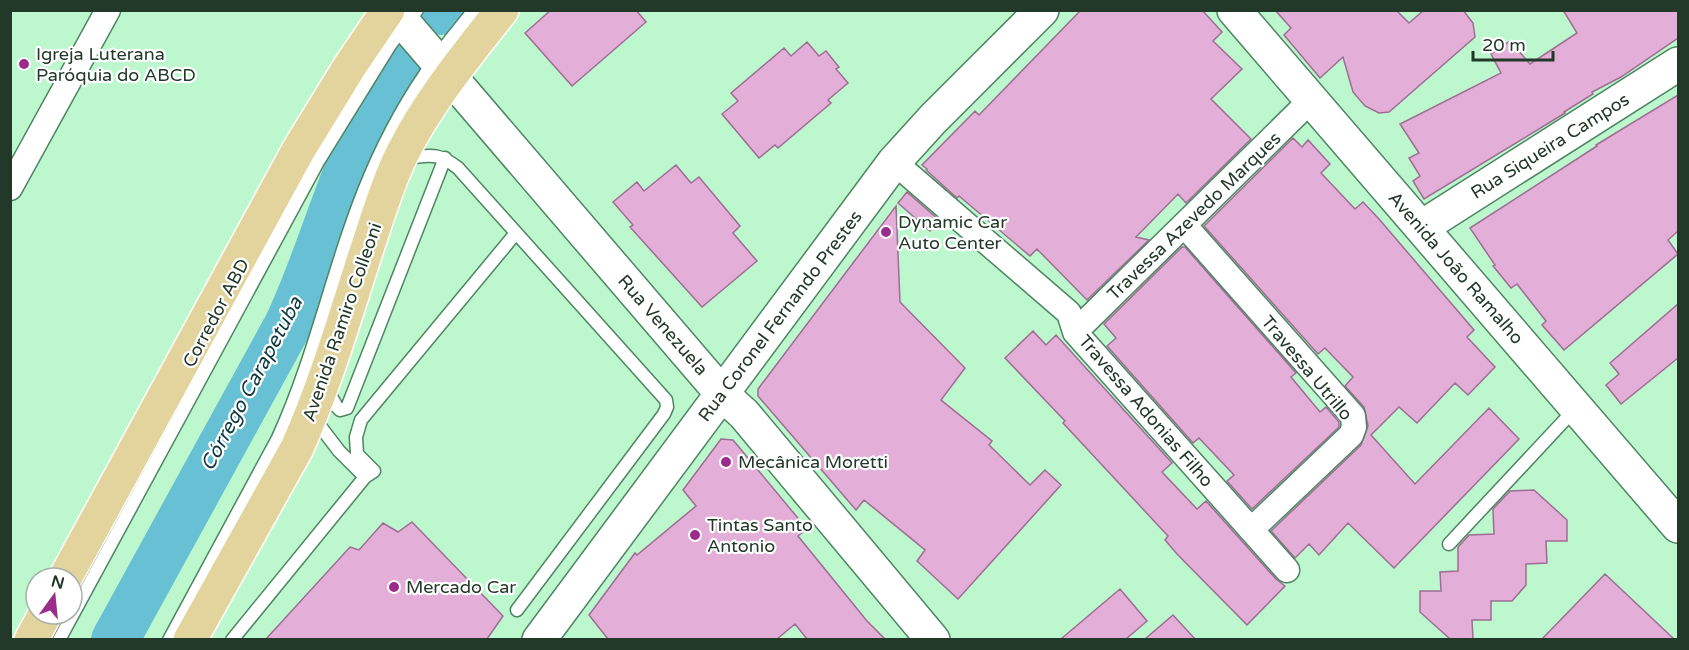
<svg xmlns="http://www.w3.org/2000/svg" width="1689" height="650" font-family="'Varela Round',sans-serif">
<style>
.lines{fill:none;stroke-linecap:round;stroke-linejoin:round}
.river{stroke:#67c0d3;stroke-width:48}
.building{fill:#e3aed7;stroke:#9e6d94;stroke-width:1.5}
.lane-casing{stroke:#4e8561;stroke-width:15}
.street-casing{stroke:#4e8561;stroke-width:27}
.secondary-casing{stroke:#4e8561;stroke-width:36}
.primary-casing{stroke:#fff;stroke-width:36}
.lane{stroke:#fff;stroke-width:12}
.street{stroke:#fff;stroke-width:24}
.secondary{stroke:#fff;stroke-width:33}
.primary{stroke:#e3d49d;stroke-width:33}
.poi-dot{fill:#9b2c8c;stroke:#fff;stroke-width:2}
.labels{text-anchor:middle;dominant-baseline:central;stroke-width:4.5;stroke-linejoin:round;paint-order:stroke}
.poi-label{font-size:18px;fill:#223929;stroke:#fff;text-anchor:start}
.street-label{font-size:18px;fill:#223929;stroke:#fff}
.water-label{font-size:20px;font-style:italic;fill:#0e3941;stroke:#fff}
</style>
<rect width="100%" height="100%" fill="#bcf7ce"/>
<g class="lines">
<!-- river -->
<path class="river" d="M442,11L443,10
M115,640L288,325C313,272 329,217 351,163C366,126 386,92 408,59"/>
</g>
<!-- building -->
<path class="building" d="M551,10H636L646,22L572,86L525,33Z
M1081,10H1202L1222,32L1213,41L1242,69L1211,99L1251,139L1186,203L1178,194L1136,237L1149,240L1087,300L1037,249L1030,256L959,196L957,198L926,170L927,169L922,165L975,111L979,115Z
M1275,10H1396L1409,23L1424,10H1463L1473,23L1475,37L1389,112L1379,113L1365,106L1353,92L1343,57L1320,78L1284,35L1291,28Z
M1563,10H1678V38L1621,77L1592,92L1593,94L1564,112L1565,113L1424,199L1413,181L1420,176L1409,158L1419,153L1400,124L1501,73L1491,54L1510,41L1530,64L1577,33Z
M807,42L819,56L826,51L839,67L836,69L848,83L828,100L831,103L778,148L775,145L759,158L722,114L738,101L731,93L784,48L791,56Z
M1678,95V231L1668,240L1678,254L1564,350L1542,325L1546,321L1517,284L1511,288L1493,266L1495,265L1470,228L1597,146L1596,145Z
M1293,138L1302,147L1308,140L1330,164L1321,173L1355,209L1363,202L1379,219L1474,330L1467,337L1495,367L1468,395L1455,383L1417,423L1399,407L1371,435L1415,484L1489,408L1519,439L1394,568L1348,523L1319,555L1309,544L1295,558L1271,531L1361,445L1368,426L1364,407L1345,386L1353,377L1325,348L1318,354L1204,226Z
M676,165L691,183L699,177L740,226L733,233L757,261L702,307L630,227L633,225L613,202L637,182L644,191Z
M907,192L939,220L930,231L898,203Z
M896,206L900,302L965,368L941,400L992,441L989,445L1030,485L1045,470L1061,485L958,599L917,561L925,550L864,500L856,510L758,396V389Z
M1182,247H1185L1296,373L1291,377L1320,412L1326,407L1339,422V427L1252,509L1227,481L1234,475L1199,438L1193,443L1107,346L1116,338L1104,324Z
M1678,304V358L1621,404L1606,385L1619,374L1610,363Z
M1033,331L1046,345L1056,335L1172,463L1162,472L1197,509L1206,501L1276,579L1285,586L1247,625L1177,554L1165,540L1168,536L1063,423L1065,421L1005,358Z
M721,439L733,440L807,529L798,536L867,621L885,639H807L795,624L777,639H608L589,615L635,553L637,555L696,506L683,490Z
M1534,490L1567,520V541H1546L1547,563L1526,564V585L1512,601H1491V620H1472L1473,639H1450L1420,612V591H1441L1440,572L1458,571V547L1469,535L1494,534L1493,509L1510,491Z
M412,522L503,616L487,639H266L350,547L359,550L383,523L398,532Z
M1605,574L1674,639H1542Z
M1120,589L1147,621L1126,639H1061Z
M1173,615L1195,639H1145Z"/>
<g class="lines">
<defs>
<path id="lane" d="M404,158C430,156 436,151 458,168L666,400L667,407L664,414L517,610
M326,388L337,407L340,410L347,408L445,158
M313,417L339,451L365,477L374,471L357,454L356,437L361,420L516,233
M1449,544L1575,409
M59,640L319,160L390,45L417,10
M169,640L278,438C317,353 334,261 370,176C387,136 409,96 435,60C447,43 461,27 474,10
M232,640L365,477"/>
<path id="street" d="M894,162L1069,313L1075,332L1287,570
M10,188L108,10
M1185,226L1353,416L1354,427L1351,435L1251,530
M1075,332L1311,100"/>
<path id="secondary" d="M393,10L723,395L744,414L933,640
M1234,10L1678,526
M1422,227L1678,64
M539,640L894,162L933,119L1042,10"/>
<path id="primary" d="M65,578L299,149L350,66L388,10
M31,640L45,614
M190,640L297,448C325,385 344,320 365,255C376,222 386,187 401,156C427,103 465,57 502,10"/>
</defs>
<!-- lane casing -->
<use href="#lane" class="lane-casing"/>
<!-- street casing -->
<use href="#street" class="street-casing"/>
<!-- secondary casing -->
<use href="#secondary" class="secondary-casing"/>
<!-- primary casing -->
<use href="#primary" class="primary-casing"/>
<!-- lane -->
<use href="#lane" class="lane"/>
<!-- street -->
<use href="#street" class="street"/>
<!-- secondary -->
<use href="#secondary" class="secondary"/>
<!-- primary -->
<use href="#primary" class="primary"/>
</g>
<!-- markers -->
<g class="poi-dot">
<circle cx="24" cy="64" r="6"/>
<circle cx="886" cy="232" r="6"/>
<circle cx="726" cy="462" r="6"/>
<circle cx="695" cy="535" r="6"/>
<circle cx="394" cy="587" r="6"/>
</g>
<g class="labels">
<!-- poi labels -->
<g class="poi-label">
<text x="36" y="54">Igreja Luterana<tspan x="36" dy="21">Paróquia do ABCD</tspan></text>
<text x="898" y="222">Dynamic Car<tspan x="898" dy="21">Auto Center</tspan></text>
<text x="738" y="462">Mecânica Moretti</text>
<text x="707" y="525">Tintas Santo<tspan x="707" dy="21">Antonio</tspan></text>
<text x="406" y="587">Mercado Car</text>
</g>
<!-- street labels -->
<g class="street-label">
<text transform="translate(1550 146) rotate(-32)">Rua Siqueira Campos</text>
<text transform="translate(1194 216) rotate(-44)">Travessa Azevedo Marques</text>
<text transform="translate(1456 268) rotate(49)">Avenida João Ramalho</text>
<text transform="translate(216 313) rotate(-62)">Corredor ABD</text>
<text transform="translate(780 316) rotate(-53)">Rua Coronel Fernando Prestes</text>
<text transform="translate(342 322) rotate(-71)">Avenida Ramiro Colleoni</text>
<text transform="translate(663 325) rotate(49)">Rua Venezuela</text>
<text transform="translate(1307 368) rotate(50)">Travessa Utrillo</text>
<text transform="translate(1146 411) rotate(49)">Travessa Adonias Filho</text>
</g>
<!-- water labels -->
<g class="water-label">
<text transform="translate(252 384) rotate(-62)">Córrego Carapetuba</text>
</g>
</g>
<!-- border -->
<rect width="1689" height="650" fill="none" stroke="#223929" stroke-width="24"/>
<!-- north arrow -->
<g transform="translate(54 596) rotate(15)"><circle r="28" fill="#ffffff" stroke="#a7b0a9" stroke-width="1.5"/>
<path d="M0-4.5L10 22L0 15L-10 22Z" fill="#9b2c8c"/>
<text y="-9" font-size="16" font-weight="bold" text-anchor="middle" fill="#223929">N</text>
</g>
<!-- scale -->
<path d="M1473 51v9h80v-9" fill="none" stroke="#223929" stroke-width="3"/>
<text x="1482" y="51" font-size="18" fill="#223929" stroke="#ffffff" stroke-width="4.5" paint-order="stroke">20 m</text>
</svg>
